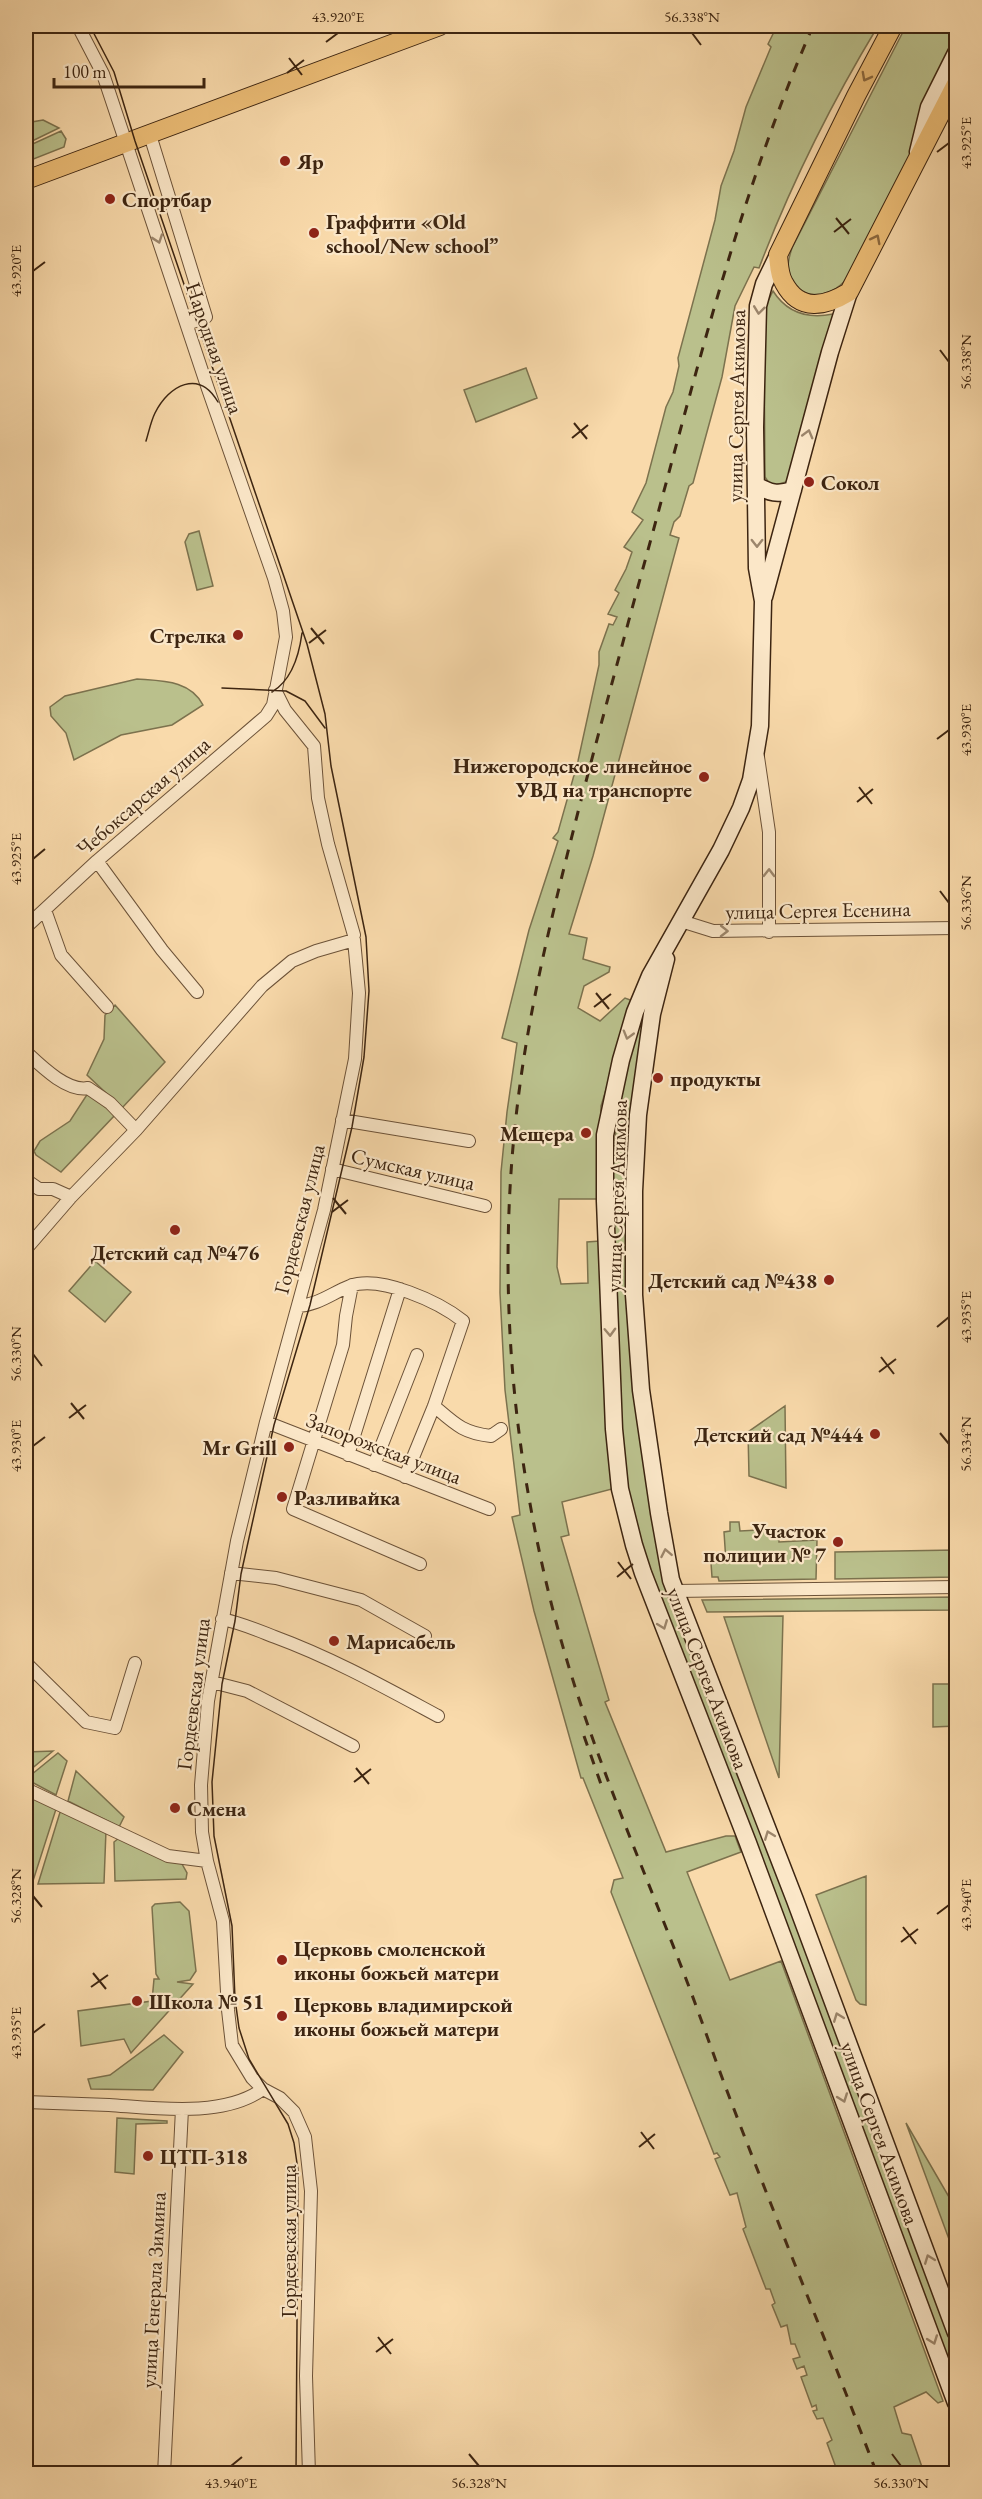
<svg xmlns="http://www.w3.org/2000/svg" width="982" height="2499" font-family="'EB Garamond',serif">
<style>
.green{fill:#bac08c;stroke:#7c724e;stroke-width:1.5}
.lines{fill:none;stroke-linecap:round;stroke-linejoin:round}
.minor-casing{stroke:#6c5238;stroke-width:14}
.secondary-casing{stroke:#3d2511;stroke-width:19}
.primary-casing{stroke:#3d2511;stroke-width:20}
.minor{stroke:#fbe7c8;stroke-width:12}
.secondary{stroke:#fbe7c8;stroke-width:16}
.primary{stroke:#ecbd76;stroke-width:18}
.tram{stroke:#3d2511;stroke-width:1.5}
.rail{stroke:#3d2511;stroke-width:3;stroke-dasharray:10 10;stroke-linecap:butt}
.oneway{stroke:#8c693e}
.oneway2{stroke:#9c866c}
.ticks{fill:none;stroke:#3d2511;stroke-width:2}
.poi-dot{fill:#8f2418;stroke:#fbe7c8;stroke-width:2}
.labels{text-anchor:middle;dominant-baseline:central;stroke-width:4.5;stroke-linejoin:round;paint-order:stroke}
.poi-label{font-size:21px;font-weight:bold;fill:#3d2511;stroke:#fbe7c8;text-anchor:start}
.street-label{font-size:21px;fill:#3d2511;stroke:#fbe7c8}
.neatline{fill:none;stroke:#3d2511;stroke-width:2}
.ticks-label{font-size:15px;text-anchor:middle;fill:#3d2511}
</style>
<rect width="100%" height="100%" fill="#f9daab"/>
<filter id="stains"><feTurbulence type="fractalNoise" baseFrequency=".00333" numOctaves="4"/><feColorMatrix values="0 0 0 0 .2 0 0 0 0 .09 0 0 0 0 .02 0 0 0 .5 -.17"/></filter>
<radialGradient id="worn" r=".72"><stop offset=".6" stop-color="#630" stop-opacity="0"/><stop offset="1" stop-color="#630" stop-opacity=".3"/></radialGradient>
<!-- green -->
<path class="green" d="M777,26H878C832,102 791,184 759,268L754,267L735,306L722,377L693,483L689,486L680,516L674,522L670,535L679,538L593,856L569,934L587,938L583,959L610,967L609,972L584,986L578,1008L600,1021L625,998L633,1001L601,1106L599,1199H559L557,1267L561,1284L588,1283L587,1242L600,1241L612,1489L562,1502L569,1535L561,1537L609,1700L605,1702L666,1852L726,1836H735L741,1852L687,1872L730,1980L781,1961L943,2401L938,2403L926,2392L894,2407L902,2433L911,2435L924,2473H838L827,2443L832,2440L823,2418L817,2419L813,2411L817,2410L816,2405L812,2407L801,2377L807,2375L804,2366L797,2369L793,2359L800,2357L795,2344H791L787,2325L781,2327L772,2305L775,2303L770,2289H766L743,2229L746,2227L737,2193L730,2195L715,2159L720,2157L717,2153L714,2154L611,1892L614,1880L623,1878L583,1778H581L534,1611L512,1517L520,1515L505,1390L500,1293L501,1172L507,1112L517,1043L502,1038L529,930L558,841L553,838L558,832L578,761L599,665V652L609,624L613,625L617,617L608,614L619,593L615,590L626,569L632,552L624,547L643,520L632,512L646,483L666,407L673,392L679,366L678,358L715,220L721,186L734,151L746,107L771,47L768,44Z
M906,26H956V46L914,149L847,278C830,302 790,301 788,267C788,261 790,254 792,248Z
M43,120L59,128L26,144V123Z
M61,131L66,139L64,147L26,162V147Z
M773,291C787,313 808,319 833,314L792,470L786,482L775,485L769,483L765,477L764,344L766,305Z
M526,368L537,398L476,422L464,390Z
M199,531L213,586L197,590L185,542L189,534Z
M137,679C162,681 190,680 203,705L172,725L121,735L74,760L66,733L51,716L50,707L65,696Z
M115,1005L165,1062L122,1108L87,1075L104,1039L105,1015Z
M640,1012L649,1015L631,1155L656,1533L956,2350V2383L653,1586L627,1496L620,1434L610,1199L618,1107Z
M88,1093L115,1115L61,1172L36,1155L34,1151L40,1141L70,1121Z
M95,1261L131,1292L105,1322L69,1291Z
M785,1406L786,1488L749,1476L748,1432Z
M730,1522H739L740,1531L778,1529L779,1542L817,1540L816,1579L719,1581L718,1577H712L711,1563L726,1562L724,1532L730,1531Z
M956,1550V1577L835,1579V1552Z
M956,1597V1610L707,1612L702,1600Z
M783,1616L779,1778L724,1617Z
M933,1684H956V1726L933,1727Z
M53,1751L30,1770L26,1768V1752Z
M58,1753L67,1761L56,1795L26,1779Z
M76,1771L124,1817L119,1827L68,1801Z
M26,1792L57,1806L32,1884L26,1887Z
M61,1809L106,1830L104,1883L38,1884Z
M119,1838L182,1864L187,1873L186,1879L115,1881L114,1842Z
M866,1876V2005L860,2004L856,2000L816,1895Z
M180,1902L189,1911L196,1971L190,1980L177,1982L193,1984L131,2053L124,2039L81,2046L78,2011L152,2001L154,1979H159L156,1974L152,1907L155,1904Z
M164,2035L183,2052L153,2090L91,2089L88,2079L110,2075Z
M117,2118L167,2121V2123L136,2124L134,2174L115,2172Z
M906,2123L956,2209V2258Z"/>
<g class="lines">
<defs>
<path id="minor" d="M150,135L206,317L187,324
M275,690L285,710L314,746L318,798L328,844L354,935
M758,757L769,832V932
M97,861L162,950L197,992
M45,910L61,955L107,1007
M681,921L713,931L956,928
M26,927L97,861L266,716L273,705L286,637L283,611L274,578L208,389L103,74L78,26
M26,1052C41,1066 67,1092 88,1088L110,1103L136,1130
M342,1120L469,1141
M332,1169L485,1206
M26,1180L39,1189H53L71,1197
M26,1249L71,1197L136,1130L262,986L292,961L316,951L354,940L359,993L355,1059L324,1210L266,1422L237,1541L208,1701L201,1785L202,1832L207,1861L223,1921L228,2010L232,2045L252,2078L263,2089L280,2098L294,2112L305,2137L311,2191L306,2376L309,2474
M352,1285L346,1316L343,1345L293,1509L420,1564
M298,1306C318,1305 332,1293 350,1286C381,1275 439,1302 463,1321L434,1406L405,1477
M434,1406C455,1424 463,1433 491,1436L501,1429
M266,1422L489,1509
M348,1455L400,1289
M374,1465L417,1355
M231,1573L276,1578L361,1600L425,1636
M675,1591L956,1587
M222,1619C241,1623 257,1630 275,1637C332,1658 384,1687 438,1716
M26,1663L86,1722L115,1728L135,1663
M212,1682L247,1691L353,1746
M26,1789L168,1856L207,1861
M26,2102C53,2103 81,2104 109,2105C155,2108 224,2118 263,2089
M164,2474L182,2109"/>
<path id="secondary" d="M918,152L929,107L956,53
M778,255L764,284L758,306L755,427L757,568L763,601L760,726L751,780L741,808L721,850L650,976L635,1012L621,1060L605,1135V1201L614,1429L620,1489L634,1545L643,1573L748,1843L956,2403
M756,485C770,493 777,495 793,490
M764,597L830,352L849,292
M666,959L652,1014L638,1115L634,1191V1295L641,1390L659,1513L671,1580L795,1900L956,2333"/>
<path id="primary" d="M893,26L856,96L778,255C779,264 779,275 784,283C800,313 826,306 849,292L956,84
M26,180L440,26"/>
</defs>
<!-- minor casing -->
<use href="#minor" class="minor-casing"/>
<!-- secondary casing -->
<use href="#secondary" class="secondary-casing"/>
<!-- primary casing -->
<use href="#primary" class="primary-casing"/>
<!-- minor -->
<use href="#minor" class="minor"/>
<!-- secondary -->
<use href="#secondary" class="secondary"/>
<!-- primary -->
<use href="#primary" class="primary"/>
<!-- tram -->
<path class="tram" d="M90,26L114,72L135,141L307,644L325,714L331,766L366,937L369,991L364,1057L352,1127L310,1305L274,1425L241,1574L235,1621L222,1684L212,1782L214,1836L232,1926L235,1999L239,2028L249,2059L288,2124L294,2143L298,2170L296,2474
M146,441C149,431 151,421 155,413C169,385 199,369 218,402
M222,688L286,691L305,701L325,728
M272,692C292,680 299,656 302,633"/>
<!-- rail -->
<path class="rail" d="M813,26C741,190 698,366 651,539C626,630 602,720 578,812C554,907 530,1002 518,1100C501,1235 506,1375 531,1509C543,1576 560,1643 582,1708C612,1797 649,1883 683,1971C700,2015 715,2060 732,2104C779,2227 830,2350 877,2474
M584,1736L602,1787"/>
</g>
<!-- one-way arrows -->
<defs><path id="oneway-chevron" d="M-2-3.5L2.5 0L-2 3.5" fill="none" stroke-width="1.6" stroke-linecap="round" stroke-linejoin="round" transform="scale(1.5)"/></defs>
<g class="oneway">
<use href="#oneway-chevron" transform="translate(866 77) rotate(118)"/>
<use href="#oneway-chevron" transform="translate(876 239) rotate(-63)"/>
</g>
<g class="oneway2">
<use href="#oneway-chevron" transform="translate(158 239) rotate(71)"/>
<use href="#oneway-chevron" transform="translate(759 310) rotate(97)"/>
<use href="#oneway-chevron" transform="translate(808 434) rotate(-75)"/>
<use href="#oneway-chevron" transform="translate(757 543) rotate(90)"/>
<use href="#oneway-chevron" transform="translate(769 873) rotate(-89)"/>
<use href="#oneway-chevron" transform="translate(724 931) rotate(1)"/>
<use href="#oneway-chevron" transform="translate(628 1035) rotate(106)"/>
<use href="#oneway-chevron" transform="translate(610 1332) rotate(88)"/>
<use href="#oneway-chevron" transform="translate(666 1553) rotate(-101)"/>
<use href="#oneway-chevron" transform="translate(663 1625) rotate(69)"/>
<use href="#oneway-chevron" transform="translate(769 1835) rotate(-111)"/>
<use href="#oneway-chevron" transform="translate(838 2017) rotate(-111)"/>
<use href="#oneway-chevron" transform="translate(843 2098) rotate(70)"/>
<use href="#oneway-chevron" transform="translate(929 2259) rotate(-111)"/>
<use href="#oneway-chevron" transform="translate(933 2340) rotate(70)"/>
</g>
<!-- ticks -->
<path class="ticks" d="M692,33L701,45M326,42L338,33M289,58L302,75M287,73L304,60M937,152L949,143M836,218L849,234M834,232L851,219M33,271L45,262M940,350L949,362M574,423L587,439M572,438L588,425M311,628L324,644M309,643L326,630M937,739L949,730M859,787L872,804M857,802L873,789M33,859L45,849M940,891L949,903M596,993L609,1009M594,1007L611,994M333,1198L346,1214M332,1212L348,1200M937,1327L949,1317M33,1354L42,1366M881,1357L894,1374M879,1372L896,1359M71,1403L84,1419M69,1418L86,1405M940,1433L949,1444M33,1446L45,1437M618,1562L631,1579M617,1577L633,1564M356,1768L369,1784M354,1782L371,1769M33,1896L42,1907M937,1914L949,1905M903,1927L916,1944M901,1942L918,1929M93,1973L106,1989M91,1987L108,1975M33,2033L45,2024M641,2132L654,2149M639,2147L655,2134M378,2337L391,2354M376,2352L393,2339M469,2454L479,2466M892,2454L901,2466M231,2466L242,2457"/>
<!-- markers -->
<g class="poi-dot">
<circle cx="285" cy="161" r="6"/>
<circle cx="110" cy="199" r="6"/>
<circle cx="314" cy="233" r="6"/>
<circle cx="809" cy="482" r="6"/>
<circle cx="238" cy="635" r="6"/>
<circle cx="704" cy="777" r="6"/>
<circle cx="658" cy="1078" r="6"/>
<circle cx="586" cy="1133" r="6"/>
<circle cx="175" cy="1230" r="6"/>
<circle cx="829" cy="1280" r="6"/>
<circle cx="875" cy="1434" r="6"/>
<circle cx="289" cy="1447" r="6"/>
<circle cx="282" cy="1497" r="6"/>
<circle cx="838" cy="1542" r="6"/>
<circle cx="334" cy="1641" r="6"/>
<circle cx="175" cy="1808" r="6"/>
<circle cx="282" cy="1960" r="6"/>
<circle cx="137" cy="2001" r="6"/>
<circle cx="282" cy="2016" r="6"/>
<circle cx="148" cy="2156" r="6"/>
</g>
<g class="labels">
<!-- poi labels -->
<g class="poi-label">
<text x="297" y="161">Яр</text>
<text x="122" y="199">Спортбар</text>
<text x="326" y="221">Граффити «Old<tspan x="326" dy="24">school/New school”</tspan></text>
<text x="821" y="482">Сокол</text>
<text x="226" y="635" text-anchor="end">Стрелка</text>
<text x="692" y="765" text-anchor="end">Нижегородское линейное<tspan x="692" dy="24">УВД на транспорте</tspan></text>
<text x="670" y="1078">продукты</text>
<text x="574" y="1133" text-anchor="end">Мещера</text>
<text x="175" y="1252" text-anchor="middle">Детский сад №476</text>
<text x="817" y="1280" text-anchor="end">Детский сад №438</text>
<text x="863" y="1434" text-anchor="end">Детский сад №444</text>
<text x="277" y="1447" text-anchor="end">Mr Grill</text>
<text x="294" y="1497">Разливайка</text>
<text x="826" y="1530" text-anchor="end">Участок<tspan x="826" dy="24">полиции № 7</tspan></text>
<text x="346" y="1641">Марисабель</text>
<text x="187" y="1808">Смена</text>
<text x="294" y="1948">Церковь смоленской<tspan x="294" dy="24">иконы божьей матери</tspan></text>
<text x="149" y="2001">Школа № 51</text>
<text x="294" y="2004">Церковь владимирской<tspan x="294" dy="24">иконы божьей матери</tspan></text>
<text x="160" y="2156">ЦТП-318</text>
</g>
<!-- street labels -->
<g class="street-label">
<text transform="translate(215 348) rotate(71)">Народная улица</text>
<text transform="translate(736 406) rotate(-89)">улица Сергея Акимова</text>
<text transform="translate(143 796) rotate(-41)">Чебоксарская улица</text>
<text transform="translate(818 910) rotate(-1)">улица Сергея Есенина</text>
<text transform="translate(413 1169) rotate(13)">Сумская улица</text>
<text transform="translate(616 1196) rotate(-88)">улица Сергея Акимова</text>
<text transform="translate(299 1219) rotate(-76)">Гордеевская улица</text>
<text transform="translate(384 1448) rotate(21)">Запорожская улица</text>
<text transform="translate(708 1678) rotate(69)">улица Сергея Акимова</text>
<text transform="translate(193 1694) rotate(-83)">Гордеевская улица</text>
<text transform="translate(880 2133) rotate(70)">улица Сергея Акимова</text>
<text transform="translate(288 2241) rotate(-90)">Гордеевская улица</text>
<text transform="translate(153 2290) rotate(-87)">улица Генерала Зимина</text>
</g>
</g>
<!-- margin -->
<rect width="982" height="2499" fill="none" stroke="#f9daab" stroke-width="66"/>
<!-- scale -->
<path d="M54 78v9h150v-9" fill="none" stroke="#3d2511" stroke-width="3"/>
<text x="63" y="78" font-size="18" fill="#3d2511" stroke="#fbe7c8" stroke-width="4.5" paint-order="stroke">100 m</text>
<rect x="33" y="33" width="916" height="2433" class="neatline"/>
<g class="ticks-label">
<text x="338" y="22">43.920°E</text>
<text x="692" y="22">56.338°N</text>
<text transform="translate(966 143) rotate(-90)" y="5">43.925°E</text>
<text transform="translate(16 271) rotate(-90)" y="5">43.920°E</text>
<text transform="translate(966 362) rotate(-90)" y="5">56.338°N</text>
<text transform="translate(966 730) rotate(-90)" y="5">43.930°E</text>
<text transform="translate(16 859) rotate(-90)" y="5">43.925°E</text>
<text transform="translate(966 903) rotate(-90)" y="5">56.336°N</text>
<text transform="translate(966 1317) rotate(-90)" y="5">43.935°E</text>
<text transform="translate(16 1354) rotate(-90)" y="5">56.330°N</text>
<text transform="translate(966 1444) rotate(-90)" y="5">56.334°N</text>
<text transform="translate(16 1446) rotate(-90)" y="5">43.930°E</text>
<text transform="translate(16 1896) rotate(-90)" y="5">56.328°N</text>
<text transform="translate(966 1905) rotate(-90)" y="5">43.940°E</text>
<text transform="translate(16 2033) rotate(-90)" y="5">43.935°E</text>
<text x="231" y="2488">43.940°E</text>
<text x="479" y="2488">56.328°N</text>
<text x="901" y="2488">56.330°N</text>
</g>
<rect width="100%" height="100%" filter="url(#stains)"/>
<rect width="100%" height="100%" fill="url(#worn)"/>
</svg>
